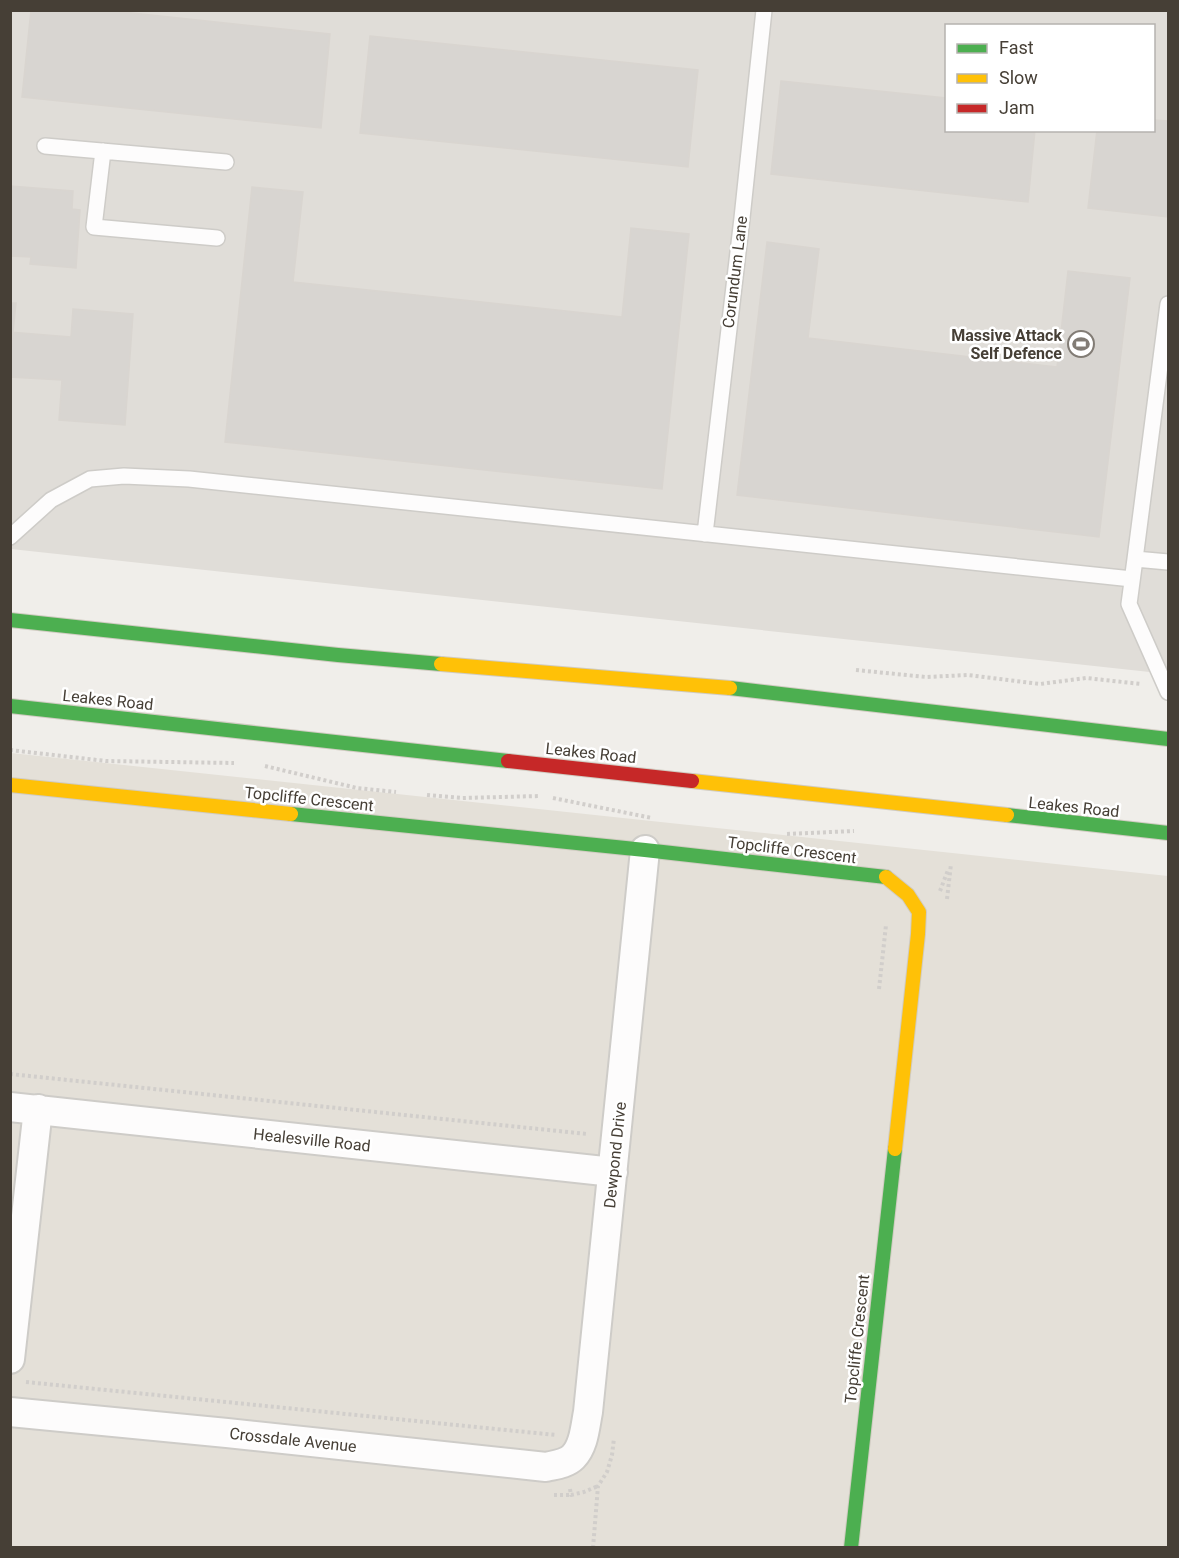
<svg xmlns="http://www.w3.org/2000/svg" width="1179" height="1558" font-family="Roboto,sans-serif">
<style>
.residential{fill:#e4e0d8}
.industrial{fill:#e0ddd8;fill-rule:evenodd}
.building{fill:#d8d5d1;stroke:#d9d5d0;stroke-width:1.5}
.lines{fill:none;stroke-linecap:round;stroke-linejoin:round}
.lane-casing{stroke:#ceccc8;stroke-width:18}
.street-casing{stroke:#ceccc8;stroke-width:32}
.fast-casing{stroke:#d0cbc1;stroke-width:16}
.slow-casing{stroke:#d0cbc1;stroke-width:16}
.jam-casing{stroke:#d0cbc1;stroke-width:16}
.path{stroke:#d1cecb;stroke-width:4;stroke-dasharray:3 3;stroke-linecap:butt}
.lane{stroke:#fdfcfc;stroke-width:15}
.street{stroke:#fdfcfc;stroke-width:28}
.fast{stroke:#4caf50;stroke-width:14}
.slow{stroke:#ffc107;stroke-width:14}
.jam{stroke:#c62828;stroke-width:14}
.labels{text-anchor:middle;dominant-baseline:central;stroke-width:5;stroke-linejoin:round;paint-order:stroke}
.street-label{font-size:16px;fill:#463f36;stroke:#fff}
.poi-label{font-size:16px;font-weight:bold;fill:#463f36;stroke:#fff;text-anchor:end}
</style>
<rect width="100%" height="100%" fill="#f0eeea"/>
<!-- residential -->
<path class="residential" d="M11,753L1168,876V1547L11,1548Z"/>
<!-- industrial -->
<path class="industrial" d="M11,11H1168V674L11,549ZM946,26H1154V130H946Z"/>
<!-- building -->
<path class="building" d="M31,10H104L330,34L321,128L22,97Z
M370,36L698,70L688,167L360,133Z
M781,81L946,98V130H1035L1028,202L771,174Z
M1154,120L1168,121V217L1088,208L1097,130H1154Z
M10,186L73,191L72,209L80,210L76,268L30,264L31,257L10,256Z
M252,187L303,192L293,282L622,317L631,228L689,234L662,489L225,442Z
M767,242L819,249L808,338L1057,367L1068,271L1130,278L1099,537L737,495Z
M10,303H16L10,361Z
M73,309L133,314L125,425L59,420L62,380L10,377V332L71,337Z"/>
<g class="lines">
<defs>
<path id="lane" d="M45,146L226,162
M103,151L94,227L217,238
M705,534L742,218L764,10
M10,537L51,500L90,479L124,476L189,479L1132,579
M1135,559L1168,304
M1168,562L1135,559L1129,604L1168,692"/>
<path id="street" d="M10,1107L613,1172
M10,1359L38,1109
M10,1412L227,1433L546,1467C554,1465 566,1464 573,1457C584,1446 585,1427 588,1412L645,850"/>
<path id="fast" d="M10,620L338,655L441,664
M730,688L1168,739
M10,706L508,761
M291,814L645,850L886,877
M1007,815L1168,833
M851,1548L895,1149"/>
<path id="slow" d="M441,664L730,688
M692,781L1007,815
M10,785L291,814
M886,877L908,895L919,912L918,934L895,1149"/>
<path id="jam" d="M508,761L692,781"/>
</defs>
<!-- lane casing -->
<use href="#lane" class="lane-casing"/>
<!-- street casing -->
<use href="#street" class="street-casing"/>
<!-- fast casing -->
<use href="#fast" class="fast-casing"/>
<!-- slow casing -->
<use href="#slow" class="slow-casing"/>
<!-- jam casing -->
<use href="#jam" class="jam-casing"/>
<!-- path -->
<path class="path" d="M856,670L926,677L968,675L1040,684L1086,678L1141,684
M10,750L106,761L234,763
M265,766L357,788L396,792
M427,795L462,798L540,796
M553,798L652,818
M787,834L854,831
M940,891L948,870
M947,899L951,864
M879,989L886,925
M10,1074L587,1134
M26,1382L556,1435
M570,1489L571,1495L584,1492L598,1486
M554,1495H571
M593,1548L598,1486L607,1472L612,1455L614,1438"/>
<!-- lane -->
<use href="#lane" class="lane"/>
<!-- street -->
<use href="#street" class="street"/>
<!-- fast -->
<use href="#fast" class="fast"/>
<!-- slow -->
<use href="#slow" class="slow"/>
<!-- jam -->
<use href="#jam" class="jam"/>
</g>
<!-- icons -->
<defs>
<symbol id="stadium-ring" viewBox="-11 -11 22 22"><circle r="9.5" fill="#fff" stroke="#827c75" stroke-width="1.5"/><path d="M0-5a6.5 5 0 1 0 0 10a6.5 5 0 1 0 0-10ZM-3.5-1.8h7v3.6h-7Z" fill="#827c75"/></symbol>
</defs>
<g fill-rule="evenodd">
<use href="#stadium-ring" x="1066" y="329" width="30" height="30"/>
</g>
<g class="labels">
<!-- street labels -->
<g class="street-label">
<text transform="translate(735 272) rotate(-83)">Corundum Lane</text>
<text transform="translate(108 700) rotate(6)">Leakes Road</text>
<text transform="translate(591 753) rotate(6)">Leakes Road</text>
<text transform="translate(309 799) rotate(6)">Topcliffe Crescent</text>
<text transform="translate(1074 807) rotate(6)">Leakes Road</text>
<text transform="translate(792 850) rotate(7)">Topcliffe Crescent</text>
<text transform="translate(312 1140) rotate(6)">Healesville Road</text>
<text transform="translate(615 1155) rotate(-84)">Dewpond Drive</text>
<text transform="translate(857 1339) rotate(-84)">Topcliffe Crescent</text>
<text transform="translate(293 1440) rotate(6)">Crossdale Avenue</text>
</g>
<!-- poi labels -->
<g class="poi-label">
<text x="1062" y="335">Massive Attack<tspan x="1062" dy="18">Self Defence</tspan></text>
</g>
</g>
<!-- border -->
<rect width="1179" height="1558" fill="none" stroke="#463f36" stroke-width="24"/>
<!-- legend -->
<rect x="945" y="24" width="210" height="108" fill="#ffffff" stroke="#b5b2af" stroke-width="1.5"/>
<rect x="957" y="44" width="30" height="9" fill="#4caf50" stroke="#b5b2af" stroke-width="1.5"/>
<text x="999" y="54" font-size="18" fill="#463f36">Fast</text>
<rect x="957" y="74" width="30" height="9" fill="#ffc107" stroke="#b5b2af" stroke-width="1.5"/>
<text x="999" y="84" font-size="18" fill="#463f36">Slow</text>
<rect x="957" y="104" width="30" height="9" fill="#c62828" stroke="#b5b2af" stroke-width="1.5"/>
<text x="999" y="114" font-size="18" fill="#463f36">Jam</text>
</svg>
